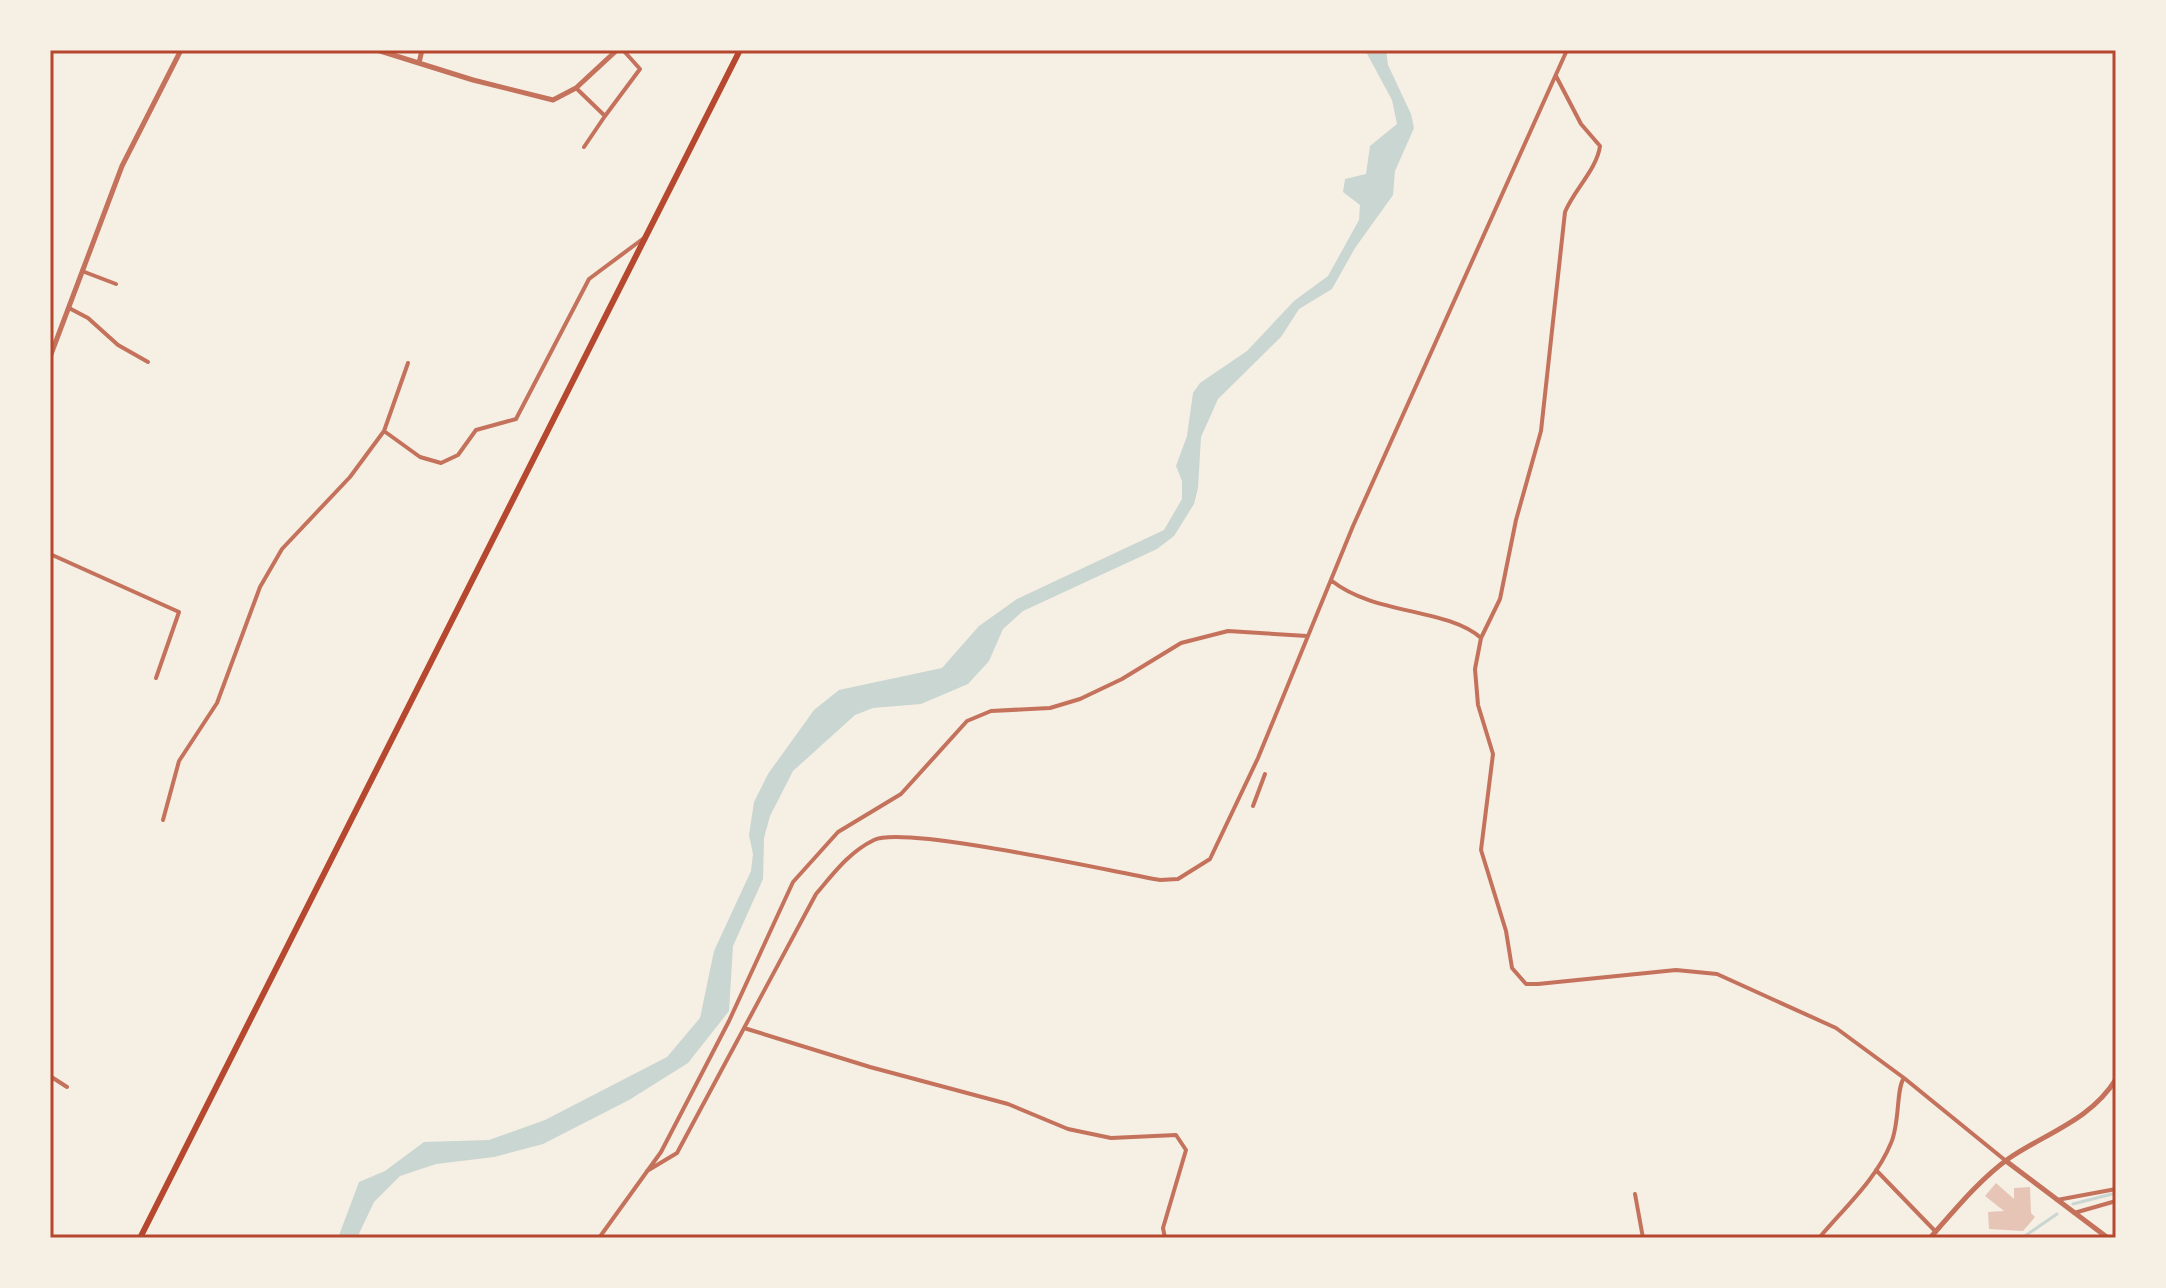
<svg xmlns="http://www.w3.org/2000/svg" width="2166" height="1288" font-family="'Source Sans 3',sans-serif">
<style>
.water{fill:#c9d6d2}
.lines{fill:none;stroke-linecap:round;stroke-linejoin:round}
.stream{stroke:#c9d6d2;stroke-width:3}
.building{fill:#e6c5b7}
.minor{stroke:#c5725c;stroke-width:4}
.tertiary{stroke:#c5725c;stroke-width:5}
.secondary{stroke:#b5482f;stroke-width:6}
.neatline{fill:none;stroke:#b5482f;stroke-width:3}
</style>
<rect width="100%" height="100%" fill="#f6efe4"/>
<!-- water -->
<path class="water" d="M1365,50H1386L1388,65L1411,114L1414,128L1395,171L1393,195L1355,248L1332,289L1299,309L1281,337L1218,399L1201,437L1198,488L1194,504L1174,536L1157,549L1023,611L1003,629L989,661L968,684L921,704L873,708L855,715L793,771L770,816L764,838L763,879L733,946L729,1011L688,1063L629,1100L543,1144L494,1157L436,1164L400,1176L374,1202L357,1238H338L359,1182L385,1171L424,1142L489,1140L545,1120L667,1057L700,1018L714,951L751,871L753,854L749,835L754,802L768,774L814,710L839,690L942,668L979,626L1017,599L1164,530L1182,499V481L1176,466L1187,436L1193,393L1200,383L1247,351L1294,301L1328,276L1359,220L1360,205L1343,192L1345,179L1366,174L1370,146L1397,124L1392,100Z"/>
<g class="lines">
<!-- stream -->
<path class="stream" d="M2073,1204L2116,1193
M2022,1238L2057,1214"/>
</g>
<!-- building -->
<path class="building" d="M1996,1183L2014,1199V1188L2030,1187L2031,1213L2035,1217L2023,1231L1989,1229L1988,1212L2004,1211L1985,1196Z"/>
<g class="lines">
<!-- minor -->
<path class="minor" d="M1556,76L1581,124L1600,146C1597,169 1574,190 1565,212L1541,431L1516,520L1500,599L1481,638L1475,669L1478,705L1493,754L1481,850L1506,931L1512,968L1526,984H1538L1676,970L1717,974L1836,1028L1904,1078L2006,1161
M576,88L605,116L640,69L623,50
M584,147L605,116
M82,271L116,284
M69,308L88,318L118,345L148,362
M384,431L420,457L441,463L458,455L476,430L516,419L589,279L644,238
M50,554L179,612L156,678
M1332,581C1375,615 1447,608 1481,638
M1253,806L1265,774
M163,820L179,761L217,703L260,587L282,549L350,477L384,431L408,363
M744,1028L870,1067L1008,1104L1068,1129L1111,1138L1176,1135L1186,1150L1163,1228L1165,1238
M50,1076L67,1087
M1876,1170L1936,1232
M647,1171L677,1153L816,894C833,874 849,852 874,840C905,825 1114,872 1160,880L1178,879L1210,859L1258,758L1353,526L1567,50
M1635,1194L1643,1238
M2057,1200L2116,1189
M2074,1213L2116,1201
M599,1238L661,1152L729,1021L793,882L838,832L901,794L967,721L991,711L1050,708L1080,699L1122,679L1181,643L1228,631L1307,636
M1819,1238C1844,1208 1876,1180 1891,1143C1900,1123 1896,1088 1904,1078
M2115,1238L2116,1237"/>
<!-- tertiary -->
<path class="tertiary" d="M377,50L473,80L553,100L576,88L617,50
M419,63L422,50
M50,357L122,166L181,50
M2006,1161L2108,1238
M1930,1238C1954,1211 1979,1180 2008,1159C2046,1133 2091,1120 2116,1079"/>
<!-- secondary -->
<path class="secondary" d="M140,1238L740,50"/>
</g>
<!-- border -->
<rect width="2166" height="1288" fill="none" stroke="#f6efe4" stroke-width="104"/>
<rect x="52" y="52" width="2062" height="1184" class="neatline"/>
</svg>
